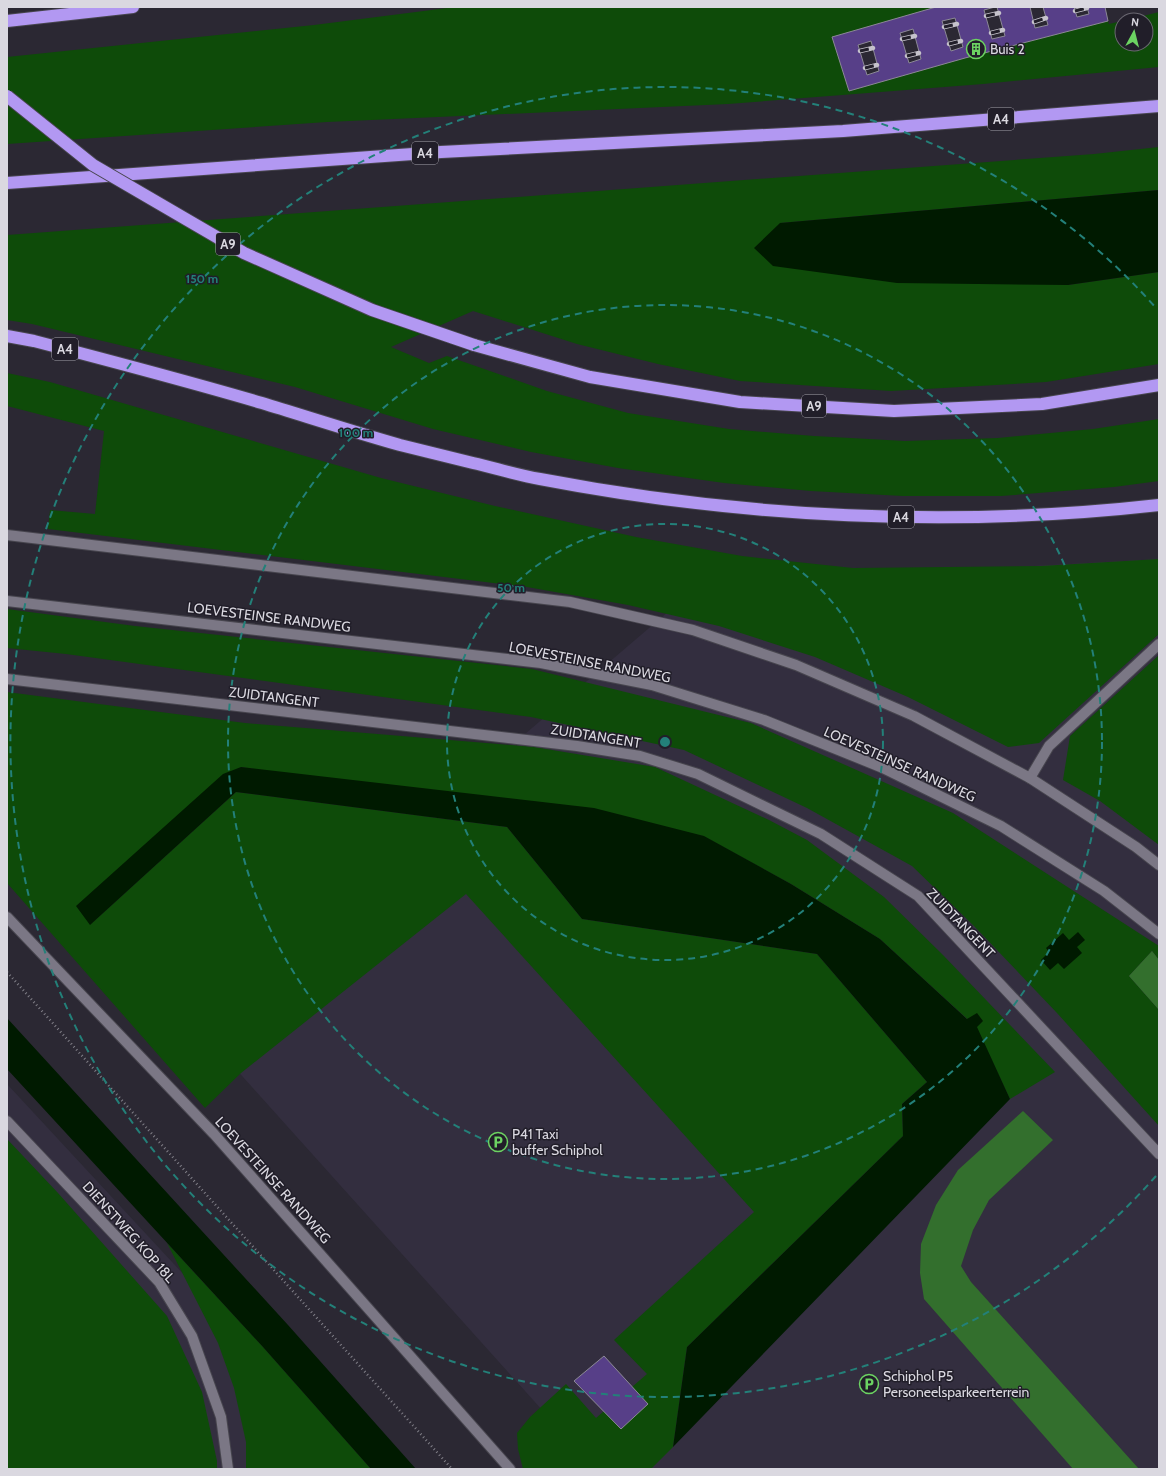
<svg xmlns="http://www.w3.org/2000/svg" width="1166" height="1476" font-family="Cabin,sans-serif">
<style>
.built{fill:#332e3f}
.green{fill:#0e4b09}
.forest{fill:#336f2d}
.water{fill:#001a00}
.building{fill:#573f88;stroke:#8c8996;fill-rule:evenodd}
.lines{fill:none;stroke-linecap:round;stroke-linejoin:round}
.service-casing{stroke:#47454e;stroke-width:12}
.minor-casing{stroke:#47454e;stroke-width:12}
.tertiary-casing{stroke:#47454e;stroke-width:12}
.motorway-casing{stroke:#47454e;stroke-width:14}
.path{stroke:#828089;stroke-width:2.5;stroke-dasharray:1 3;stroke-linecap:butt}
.service{stroke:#7b7785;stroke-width:10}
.minor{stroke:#7b7785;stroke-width:10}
.tertiary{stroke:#7b7785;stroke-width:10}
.motorway{stroke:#b298f2;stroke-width:12}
.rail-casing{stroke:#c5c2cb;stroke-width:4.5}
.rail{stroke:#211e29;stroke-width:3;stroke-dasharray:9;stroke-linecap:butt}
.motorway-bridge-casing{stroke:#47454e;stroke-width:14;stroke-linecap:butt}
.motorway-bridge{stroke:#b298f2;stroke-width:12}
.ring{fill:none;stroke:#238079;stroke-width:2;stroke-dasharray:7 5}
.labels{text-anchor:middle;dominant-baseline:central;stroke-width:3;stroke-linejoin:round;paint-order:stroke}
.shield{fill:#211e29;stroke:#a2a0a9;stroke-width:1}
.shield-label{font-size:13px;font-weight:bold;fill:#dad8e0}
.poi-label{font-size:14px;fill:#dad8e0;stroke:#211e29;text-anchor:start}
.street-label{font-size:14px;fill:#dad8e0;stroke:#211e29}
.centre{fill:#238079;stroke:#211e29;stroke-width:2}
.ring-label{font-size:12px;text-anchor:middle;font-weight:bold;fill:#238079;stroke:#211e29;stroke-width:3;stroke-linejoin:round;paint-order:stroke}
</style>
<rect width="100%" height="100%" fill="#2b2833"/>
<!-- built -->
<path class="built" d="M1159,559V1469H595L191,1019L717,570L911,573Z
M7,1084L364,1469H7Z"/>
<!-- green -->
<path class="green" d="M455,7H936L833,37L849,91L965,58L1108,21L1109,24L1122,21V44H1146V20H1127L1159,12V67L983,84L728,104L327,122L7,144V57L314,25Z
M1159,147V190L780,223L1068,285L1159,272V364L1046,382L891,391L740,381L658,364L577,344L473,311L391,347L429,363L447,356L547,391L628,413L729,429L814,436L905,441L998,438L1093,429L1159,419V481L1114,487L1001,496H903L811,491L724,483L618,468L531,452L433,429L295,387L32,324L7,320V235L1094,154Z
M7,373L50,382L381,478L495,506L636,537L742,556L853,568L1041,566L1159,559V634L1039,743L1008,747L908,697L815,657L719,626L628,605L527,587L48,529L50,510L95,514L104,431L7,406Z
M7,609L135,626L532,669L751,723L953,813L1159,946V960L1152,951L1129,976L1159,1010V1126L1057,1013L974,926L912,866L807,808L684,750L531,717L66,654L7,648Z
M1159,655V845L1100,801L1063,780L1070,736Z
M7,692L245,723L534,747L655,767L769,820L807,840L884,897L943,955L1055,1072L1010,1099L976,1027L880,939L791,884L703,836L241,767L91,924L236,792L507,827L582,919L817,954L927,1082L902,1104L903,1136L687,1347L673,1447L651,1469H523L518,1449L517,1433L530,1417L566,1384L596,1418L647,1374L614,1340L754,1212L466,894L241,1073L205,1108L7,883Z
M7,1139L58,1193L167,1316L202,1392L217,1461V1469H7Z
M167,1243L263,1347L371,1469H246V1442L234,1388L218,1343Z"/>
<!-- forest -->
<path class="forest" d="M1152,951L1159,960V1010L1129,976Z
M1023,1111L1053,1140L989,1200L973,1230L961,1266L971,1282L1139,1469H1073L924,1299L920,1273L921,1244L936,1205L958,1170Z"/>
<!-- water -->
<path class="water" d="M1159,190V272L1068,285L897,283L773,266L754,248L780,223Z
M241,767L594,808L704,836L791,884L880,939L967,1019L977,1013L983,1021L977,1027L1010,1099L673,1447L687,1347L903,1136L902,1104L927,1082L817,954L582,919L507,827L236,792L90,925L76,906L223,774Z
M1078,932L1085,940L1077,947L1082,953L1064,969L1058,963L1050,970L1041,960L1049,952L1046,948L1063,933L1069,940Z
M7,1018L288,1325L416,1469H371L263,1347L7,1069Z"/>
<!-- building -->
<path class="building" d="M936,7H995L984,10L992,39L1005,36L997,7H1030L1035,28L1048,25L1043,7H1074L1077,17L1089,14L1087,7H1105L1108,21L965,58L849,91L832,37ZM955,18L963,47L951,51L942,21ZM913,29L921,59L909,63L900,33ZM871,41L879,71L867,75L858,45Z
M604,1356L648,1404L621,1429L574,1381Z"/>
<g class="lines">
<defs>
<path id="service" d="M7,679L577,746L640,756L698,774L821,834L918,896L1159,1154
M1030,778L1049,746L1159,644
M7,1121L159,1282L192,1336L221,1417L228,1469"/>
<path id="minor" d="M7,917L214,1134L510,1469"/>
<path id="tertiary" d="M7,535L570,602L693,630L796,665L914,716L1030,778L1136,847L1159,865
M7,601L541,663L652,685L764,720L883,768L1001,826L1104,891L1159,934"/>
<path id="motorway" d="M7,21L133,7
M7,183L441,152L843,131L1159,106
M7,336L34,341C111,361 187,381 262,403C308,417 354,432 400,445C424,451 448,457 473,463C495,468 517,475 540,479C743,518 954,528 1159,505
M474,345L590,377L740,402L894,411L1042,404L1159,385"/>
</defs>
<!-- service casing -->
<use href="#service" class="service-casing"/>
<!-- minor casing -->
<use href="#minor" class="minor-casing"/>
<!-- tertiary casing -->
<use href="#tertiary" class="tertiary-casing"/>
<!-- motorway casing -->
<use href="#motorway" class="motorway-casing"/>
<!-- path -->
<path class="path" d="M7,972L452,1469"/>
<!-- service -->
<use href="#service" class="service"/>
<!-- minor -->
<use href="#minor" class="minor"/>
<!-- tertiary -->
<use href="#tertiary" class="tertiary"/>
<!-- motorway -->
<use href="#motorway" class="motorway"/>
<defs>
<path id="rail" d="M1075,11L1087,8
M986,16L999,13
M1034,22L1046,18
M944,27L957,24
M991,33L1003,30
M902,39L915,36
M949,44L961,41
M860,51L873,48
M907,56L919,53
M865,68L877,65"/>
</defs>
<!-- rail casing -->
<use href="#rail" class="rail-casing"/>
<!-- rail -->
<use href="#rail" class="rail"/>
<defs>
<path id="motorway-bridge" d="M7,96L93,165L244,253L372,310L474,345"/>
</defs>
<!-- motorway-bridge casing -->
<use href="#motorway-bridge" class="motorway-bridge-casing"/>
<!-- motorway-bridge -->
<use href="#motorway-bridge" class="motorway-bridge"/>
</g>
<!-- distance rings -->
<g class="ring">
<circle cx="665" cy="742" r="218"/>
<circle cx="665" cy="742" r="437"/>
<path d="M1156 1176A655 655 0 1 1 1156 308"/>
</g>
<!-- icons -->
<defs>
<symbol id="building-ring" viewBox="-11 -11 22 22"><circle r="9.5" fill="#211e29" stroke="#6cd362" stroke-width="1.5"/><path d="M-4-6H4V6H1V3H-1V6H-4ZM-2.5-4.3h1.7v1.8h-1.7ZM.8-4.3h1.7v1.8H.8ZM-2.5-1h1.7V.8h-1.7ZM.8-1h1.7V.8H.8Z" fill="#6cd362"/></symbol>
<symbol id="parking-ring" viewBox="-11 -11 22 22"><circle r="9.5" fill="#211e29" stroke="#6cd362" stroke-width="1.5"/><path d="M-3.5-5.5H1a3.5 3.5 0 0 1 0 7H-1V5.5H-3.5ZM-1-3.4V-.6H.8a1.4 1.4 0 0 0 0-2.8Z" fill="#6cd362"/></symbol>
</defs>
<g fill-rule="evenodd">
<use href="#building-ring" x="965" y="38" width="22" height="22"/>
<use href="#parking-ring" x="487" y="1131" width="22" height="22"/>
<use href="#parking-ring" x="858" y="1373" width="22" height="22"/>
</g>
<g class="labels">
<!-- shield labels -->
<g class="shield">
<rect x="988" y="108" width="26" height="22" rx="3"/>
<rect x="412" y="142" width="26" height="22" rx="3"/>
<rect x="216" y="233" width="24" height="22" rx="3"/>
<rect x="52" y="338" width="26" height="22" rx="3"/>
<rect x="802" y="395" width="24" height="22" rx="3"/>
<rect x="888" y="506" width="26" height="22" rx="3"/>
</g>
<g class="shield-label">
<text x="1001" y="119">A4</text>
<text x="425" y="153">A4</text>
<text x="228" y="244">A9</text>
<text x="65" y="349">A4</text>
<text x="814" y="406">A9</text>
<text x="901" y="517">A4</text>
</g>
<!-- poi labels -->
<g class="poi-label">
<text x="990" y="49">Buis 2</text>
<text x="512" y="1134">P41 Taxi<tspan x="512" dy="16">buffer Schiphol</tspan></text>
<text x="883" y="1376">Schiphol P5<tspan x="883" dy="16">Personeelsparkeerterrein</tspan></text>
</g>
<!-- street labels -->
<g class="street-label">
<text transform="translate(269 617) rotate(7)">LOEVESTEINSE RANDWEG</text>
<text transform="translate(590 662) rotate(11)">LOEVESTEINSE RANDWEG</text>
<text transform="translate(274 697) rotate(7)">ZUIDTANGENT</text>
<text transform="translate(596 736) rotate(9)">ZUIDTANGENT</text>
<text transform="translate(900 764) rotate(24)">LOEVESTEINSE RANDWEG</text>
<text transform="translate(961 923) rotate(46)">ZUIDTANGENT</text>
<text transform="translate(273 1180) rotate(48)">LOEVESTEINSE RANDWEG</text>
<text transform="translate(129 1232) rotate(48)">DIENSTWEG KOP 18L</text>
</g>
</g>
<circle cx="665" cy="742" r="6" class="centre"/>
<g class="ring-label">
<text x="202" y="283">150 m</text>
<text x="356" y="437">100 m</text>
<text x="511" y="592">50 m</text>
</g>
<!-- border -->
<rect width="1166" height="1476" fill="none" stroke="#dad8e0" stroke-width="16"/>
<!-- north arrow -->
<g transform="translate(1134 32) rotate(7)"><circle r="19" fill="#211e29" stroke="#6b6872"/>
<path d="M0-3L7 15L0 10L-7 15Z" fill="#6cd362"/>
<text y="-6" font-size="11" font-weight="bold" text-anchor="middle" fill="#dad8e0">N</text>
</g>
</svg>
